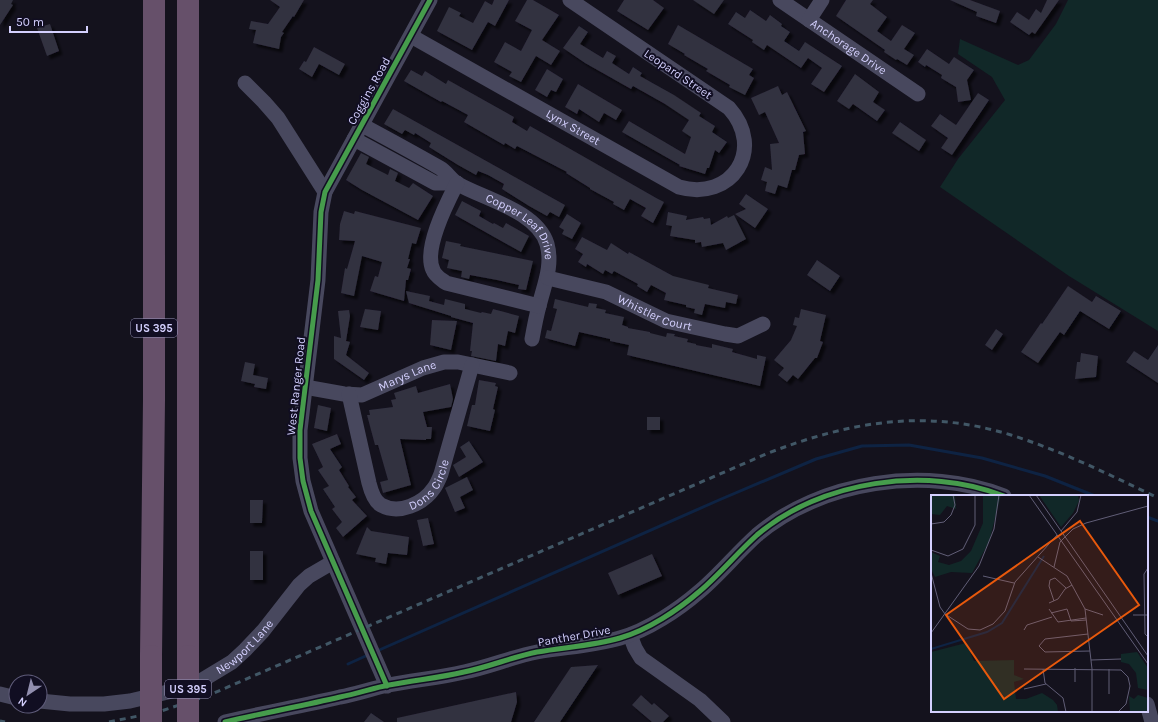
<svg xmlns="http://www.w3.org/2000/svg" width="1158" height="722" font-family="Karla,sans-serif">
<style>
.green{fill:#112828}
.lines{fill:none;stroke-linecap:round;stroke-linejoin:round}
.stream{stroke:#0e2343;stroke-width:3}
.building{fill:#323040;filter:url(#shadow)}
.minor{stroke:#48485e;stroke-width:15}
.highway{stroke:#66506a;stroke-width:22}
.rail{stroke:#415766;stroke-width:3;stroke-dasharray:6 5;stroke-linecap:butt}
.highway-bridge{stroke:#66506a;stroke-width:22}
.cycleway-casing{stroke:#110e22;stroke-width:8}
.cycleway{stroke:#469c4c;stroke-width:5}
.labels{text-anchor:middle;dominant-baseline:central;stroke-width:4;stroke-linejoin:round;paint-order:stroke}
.shield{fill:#110e22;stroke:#9a96bc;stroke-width:1}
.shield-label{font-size:11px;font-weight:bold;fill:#d4d0fe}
.street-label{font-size:12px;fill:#d4d0fe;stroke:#110e22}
.inset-river{fill:none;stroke:#0e2343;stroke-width:2}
.inset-road{fill:none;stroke:#615e77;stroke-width:1}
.view{fill:#e8590c;fill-opacity:0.15;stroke:#e8590c;stroke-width:2}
.inset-edge{fill:none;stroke:#d4d0fe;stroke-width:2}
</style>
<defs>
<filter id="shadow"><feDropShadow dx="3.5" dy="3.5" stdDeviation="1" flood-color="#0009"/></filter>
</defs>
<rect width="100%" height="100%" fill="#14121d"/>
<!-- green -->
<path class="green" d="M1068,0H1158V331L1069,276L940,187L958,159L1005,100L992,77L958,54L960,39L1018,65L1029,60L1056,24Z"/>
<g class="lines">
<!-- stream -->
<path class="stream" d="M1147,517L1158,521
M377,651L719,500L816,459L862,446L909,445L982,458L1045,476L1095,496
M348,664L370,654"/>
</g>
<!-- building -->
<path class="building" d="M0,0H13L11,4L13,5L0,25Z
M270,0H304L294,17L293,16L282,32L284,33L281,37L279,49L253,43L256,30L249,29L251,21L268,24L280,7Z
M494,0H509L495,26L488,22L472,50L437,31L449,7L461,13L459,16L473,23L485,1L492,5Z
M527,0H533L559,15L542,40L560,51L551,65L536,56L521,82L509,76L512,72L494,62L505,42L521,51L532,30L515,21Z
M624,0H653L664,8L648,30L617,11Z
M693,0H724L714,14Z
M846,0H873L870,4L887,17L877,31L891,41L902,25L915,33L904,49L914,55L907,65L897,59L896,60L884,52L885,50L836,16Z
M950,0H970L1000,11L996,23L976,16L977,12Z
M1047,0H1059L1035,34L1032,32L1029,35L1010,22L1017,12L1029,20L1036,9L1041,13Z
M750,10L766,21L770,15L782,24L781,26L790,32L784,41L799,51L805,42L842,66L824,92L811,84L822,68L808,58L801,68L767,45L764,50L752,42L753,40L728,24L736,12L745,18Z
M50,24L59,51L47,56L37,28Z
M678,25L753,69L749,75L754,78L745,95L729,87L730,85L706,71L708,69L684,55L685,54L668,44Z
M579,26L588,32L580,44L603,58L607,51L616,56L612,63L629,74L633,67L642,73L640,76L674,95L701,113L699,116L715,126L712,132L727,142L719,153L715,150L709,168H707L705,174L679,166L680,165L622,132L629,121L685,154L691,137L682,131L689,120L665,104L633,86L631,89L585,63L563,48Z
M314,47L345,64L339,75L319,64L312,77L299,69L304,61L306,62Z
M927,49L949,64L954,57L974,70L967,80L971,100L958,102L956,87L941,78L942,75L926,65L925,67L918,62Z
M547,69L563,79L556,92L551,90L547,97L535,90Z
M411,70L422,76L425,71L446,84L448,80L514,117L512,122L527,131L530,126L658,199L664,202L653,223L641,216L646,208L630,199L624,210L613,204L614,202L590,189V188L566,173L567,172L517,146L515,149L505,143L504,145L464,122L468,115L442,101L441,102L404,81Z
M855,74L879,92L873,102L885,110L877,121L853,104L849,109L837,101Z
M578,84L622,110L616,120L604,113L599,122L579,109L577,114L565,107Z
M778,86L782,95L787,92L806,131L803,132L805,154L799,155L795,170H792L787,188L778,185L775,194L765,191L767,182L761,180L765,167L772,170L770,144L779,143L765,112L759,115L751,98Z
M978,93L989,100L952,155L941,148L948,138L931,126L940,114L956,125Z
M393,109L565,205L559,217L550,212L547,216L529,206L502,189L504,184L488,175L478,171L476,175L458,165L429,147L431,143L415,133L414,135L405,130L402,134L384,124Z
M900,122L926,140L919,151L892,133Z
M361,153L369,157L366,164L388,175L390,169L398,173L395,181L409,188L413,183L433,196L418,220L362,190L346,180Z
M746,194L768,209L755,228L735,214L746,209L739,204Z
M462,201L481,211L479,216L493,224L494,223L503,228L506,223L529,236L521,252L455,215Z
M344,211L354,214L355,211L421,228L416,244L412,243L408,259H410L407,268L411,269L408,280H406L404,301L370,291L375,276L378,277L382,262L362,256L354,296L341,293L345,268L347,269L355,241L339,240L340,224Z
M668,212L687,216L686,220L703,217L704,219L710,218L711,225L727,216L728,218L734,215L746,239L726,250L723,243L702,247L701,242L695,243V240L670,236L672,226L666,225Z
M567,214L581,223L572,239L562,234L564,230L559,227Z
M582,237L607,250L611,243L628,254L629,252L673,276L709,285L708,288L738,295L736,304L726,302L725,308L705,304L702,315L694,313L695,309L686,307V305L664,300L666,293L651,285L647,292L637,286L638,284L614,271L612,274L605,270L603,274L587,264L586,267L578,262L583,254L575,249Z
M446,241L461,244L460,246L533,261L526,290L518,289L519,285L497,280L470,275L469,279L461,277L462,271L447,268L449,260L442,258Z
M817,260L840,276L830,291L807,275Z
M1068,286L1092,302L1096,296L1121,311L1109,329L1080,311L1064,335L1060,332L1038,363L1021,352L1041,323L1042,324Z
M406,291L430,296L429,301L444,305L445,299L465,304V309L481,313L482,312L491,314L493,309L519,316L515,333L508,331L505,346L498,344L496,361L471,356L472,351H470L473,323L451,317V316L409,303Z
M555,299L588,307L589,303L597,304L596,308L606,310L605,313L624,317L622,325L628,327V328L650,332V333L666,337L667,333L675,334L674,336L688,339L687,342L696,344V345L712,348V344L733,349L732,352L757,359V355L766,357L760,386L627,355L629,345L610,341V339L579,332L575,346L545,338L547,330L551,331L557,309L553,308Z
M365,309L381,311L378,330L360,327Z
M801,309L826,315L820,341L823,342L817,358H815L798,379L793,375L787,382L778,375L784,368L774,360L791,340L797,326L793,325L795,317L799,318Z
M349,310L350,316L346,341L350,342L346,355L369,373L364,380L334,359V336L341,338L338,311Z
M432,320L457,321L451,350L430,345Z
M996,329L1003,334L992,350L985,345Z
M1158,345V383L1126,362L1134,351L1148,360Z
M1081,353L1098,356L1096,377L1075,379L1077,362H1080Z
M245,362L255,364L253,375L268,378L266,389L254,387L255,384L241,381Z
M479,380L496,383L495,386L498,387L493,409L495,410L490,431L467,426L472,405H475Z
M450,384L453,399L451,407L423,412L427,427H432L431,439H426V440L400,439L411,485L383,493L380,482L388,480L378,445H375L367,415H370L369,410L393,407L391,400L396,399L394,393L416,386L418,393Z
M318,405L331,408L327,431L314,428Z
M647,417H660V430H647Z
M337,434L341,444L330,449L342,467L339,470L349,486L348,487L356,497L352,500L367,516L343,537L336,528L342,522L332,509L335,507L323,489L329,486L318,470L323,467L312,444Z
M469,441L483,462L459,477L453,465L466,457L460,447Z
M467,477L473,490L460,497L465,508L455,512L445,488Z
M250,500H263L262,523H250Z
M428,518L434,544L423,546L417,520Z
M367,527L371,531L409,537L407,555L388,553L386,564L375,562L376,558L356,554Z
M250,551H263V580H250Z
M652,554L662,576L618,595L608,573Z
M598,665L560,722H534L571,667Z
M516,692L517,702L511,722H397V718Z
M641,695L652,705L654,703L669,716L663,722H652L632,705Z
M371,713L384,722H364Z"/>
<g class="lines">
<!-- minor -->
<g class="minor">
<path id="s1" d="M780,0L918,94"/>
<path d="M809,20L822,0"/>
<path id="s2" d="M411,36L679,187C732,202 766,149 729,108L570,0"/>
<path d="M245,83L264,102L278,118L325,192"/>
<path id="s3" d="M362,125C388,139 414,153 440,168C447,172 451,180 458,184C484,199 537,211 547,244C553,266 544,285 539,306C536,317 534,328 532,339"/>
<path d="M354,139L435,183H457"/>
<path d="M457,183C447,203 423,249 433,270C435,276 441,279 446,283L539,306"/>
<path id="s4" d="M548,278L606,292L666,321L725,334L738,336L763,324"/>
<path id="s5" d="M305,387L344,394L362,395L423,368L444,362H458L510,373"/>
<path id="s6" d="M349,394L369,483C371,491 374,501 381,505C399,515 423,504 434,488C437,484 439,479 441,474L472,365"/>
<path d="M630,635L635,648L641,658L700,700L723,722"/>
<path d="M387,686L311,511L303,481L300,458V430L318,280L321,212L325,192L430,0"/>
<path d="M0,694L16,698"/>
<path id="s7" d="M40,701L70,704H104L130,701L172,691L199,682L232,662L245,650L263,631L299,585L309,576L333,562"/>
<path d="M1147,704L1152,722"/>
<path d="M225,722C263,713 302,706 340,697C357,694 373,688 389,685C414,680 439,678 464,672C489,667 512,657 537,652C565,647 593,646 620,638C648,630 678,610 700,591C720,574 737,553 757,535C820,481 926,465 1004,496"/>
</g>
<!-- highway -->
<path class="highway" d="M188,0V656
M151,656L154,400V0"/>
<!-- rail -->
<path class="rail" d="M0,721L5,722
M109,722L158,712L207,696L766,454C848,422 924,408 1011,435C1062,451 1110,475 1158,498"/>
<!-- highway-bridge -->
<path class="highway-bridge" d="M188,656V722
M151,722V656"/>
<defs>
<path id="cycleway" d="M387,686L311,511L303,481L300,458V430L318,280L321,212L325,192L430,0
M225,722C263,713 302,706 340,697C357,694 373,688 389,685C414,680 439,678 464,672C489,667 512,657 537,652C565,647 593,646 620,638C648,630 678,610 700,591C720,574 737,553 757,535C820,481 926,465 1004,496"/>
</defs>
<!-- cycleway casing -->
<use href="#cycleway" class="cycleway-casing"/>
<!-- cycleway -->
<use href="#cycleway" class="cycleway"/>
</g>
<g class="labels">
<!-- shield labels -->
<g class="shield">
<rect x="131" y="319" width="46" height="18" rx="3"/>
<rect x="165" y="680" width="46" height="18" rx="3"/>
</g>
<g class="shield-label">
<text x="154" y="328">US 395</text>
<text x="188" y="689">US 395</text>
</g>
<!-- street labels -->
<g class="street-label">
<text stroke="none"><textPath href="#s1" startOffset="83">Anchorage Drive</textPath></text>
<text transform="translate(678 74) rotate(34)">Leopard Street</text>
<text transform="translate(369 91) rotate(-61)">Coggins Road</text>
<text stroke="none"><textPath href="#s2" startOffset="186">Lynx Street</textPath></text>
<text stroke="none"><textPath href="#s3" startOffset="192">Copper Leaf Drive</textPath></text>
<text stroke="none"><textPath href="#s4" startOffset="113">Whistler Court</textPath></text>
<text stroke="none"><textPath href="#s5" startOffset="107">Marys Lane</textPath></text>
<text transform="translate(296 386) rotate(-84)">West Ranger Road</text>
<text stroke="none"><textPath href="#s6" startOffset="177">Dons Circle</textPath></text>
<text transform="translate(574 636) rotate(-10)">Panther Drive</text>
<text stroke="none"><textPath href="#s7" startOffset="220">Newport Lane</textPath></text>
</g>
</g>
<!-- overview -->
<g transform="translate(931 495)">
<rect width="217" height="217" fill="#14121d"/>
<path d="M0,0H24L25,14L16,11L9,20L0,19ZM52,0H70L58,47L41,78L20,77L4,82L0,74V57L9,61L7,67L18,70L30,66L40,56L52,28ZM108,0H147L148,6L142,18L130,32ZM35,148L43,166L83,165V180L93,184L83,187L85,204H95L111,198L122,205L126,210L127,217H0V157ZM206,157L217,173V195L207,193L205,178L198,169L190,167V159ZM207,200L217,203V217H199L198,201L203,204Z" fill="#112828"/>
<path class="inset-river" d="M0,154L56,137L71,128L113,61"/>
<path class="inset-road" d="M98,0L217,169M105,0L217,161M0,29L13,27L20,20L24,10L22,0M63,34L68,0M130,36L146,17L150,0M0,55L17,61L32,54L44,30V0M107,62L136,81L154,114L172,120M123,72L129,47L142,34L155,28L217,11M217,73L213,79L214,139L217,142M0,78L9,112L14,119M52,81L83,88M123,106L118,91L119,85L124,83L135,93M118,108L127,104L134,94L141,90M118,114L127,127L155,123M154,114L161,174V217M120,118L136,114L140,126M14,119L37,134L49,135L62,129L74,116L84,87L126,40M202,120H217M140,126L155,125M93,135L96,130L121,122M0,138L48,71L63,34M157,139L114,144L108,151L114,157L159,156M160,165L190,164M144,173V187M93,174L190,175L197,182L199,191L195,209L187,217M112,174L114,188L132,203L135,217M178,174V199M93,194L115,189"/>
<path class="view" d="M149,26L208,110L73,204L15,120Z"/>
<rect width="217" height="217" class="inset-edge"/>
</g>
<!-- north arrow -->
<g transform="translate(28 694) rotate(215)"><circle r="19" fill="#110e22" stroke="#5f5c7a"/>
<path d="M0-3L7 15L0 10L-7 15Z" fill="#918eaf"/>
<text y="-6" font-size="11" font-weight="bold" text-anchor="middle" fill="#d4d0fe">N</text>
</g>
<!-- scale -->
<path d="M10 26v6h77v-6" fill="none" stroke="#d4d0fe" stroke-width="2"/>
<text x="16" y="26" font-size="12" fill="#d4d0fe" stroke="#110e22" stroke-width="3" paint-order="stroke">50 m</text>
</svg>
